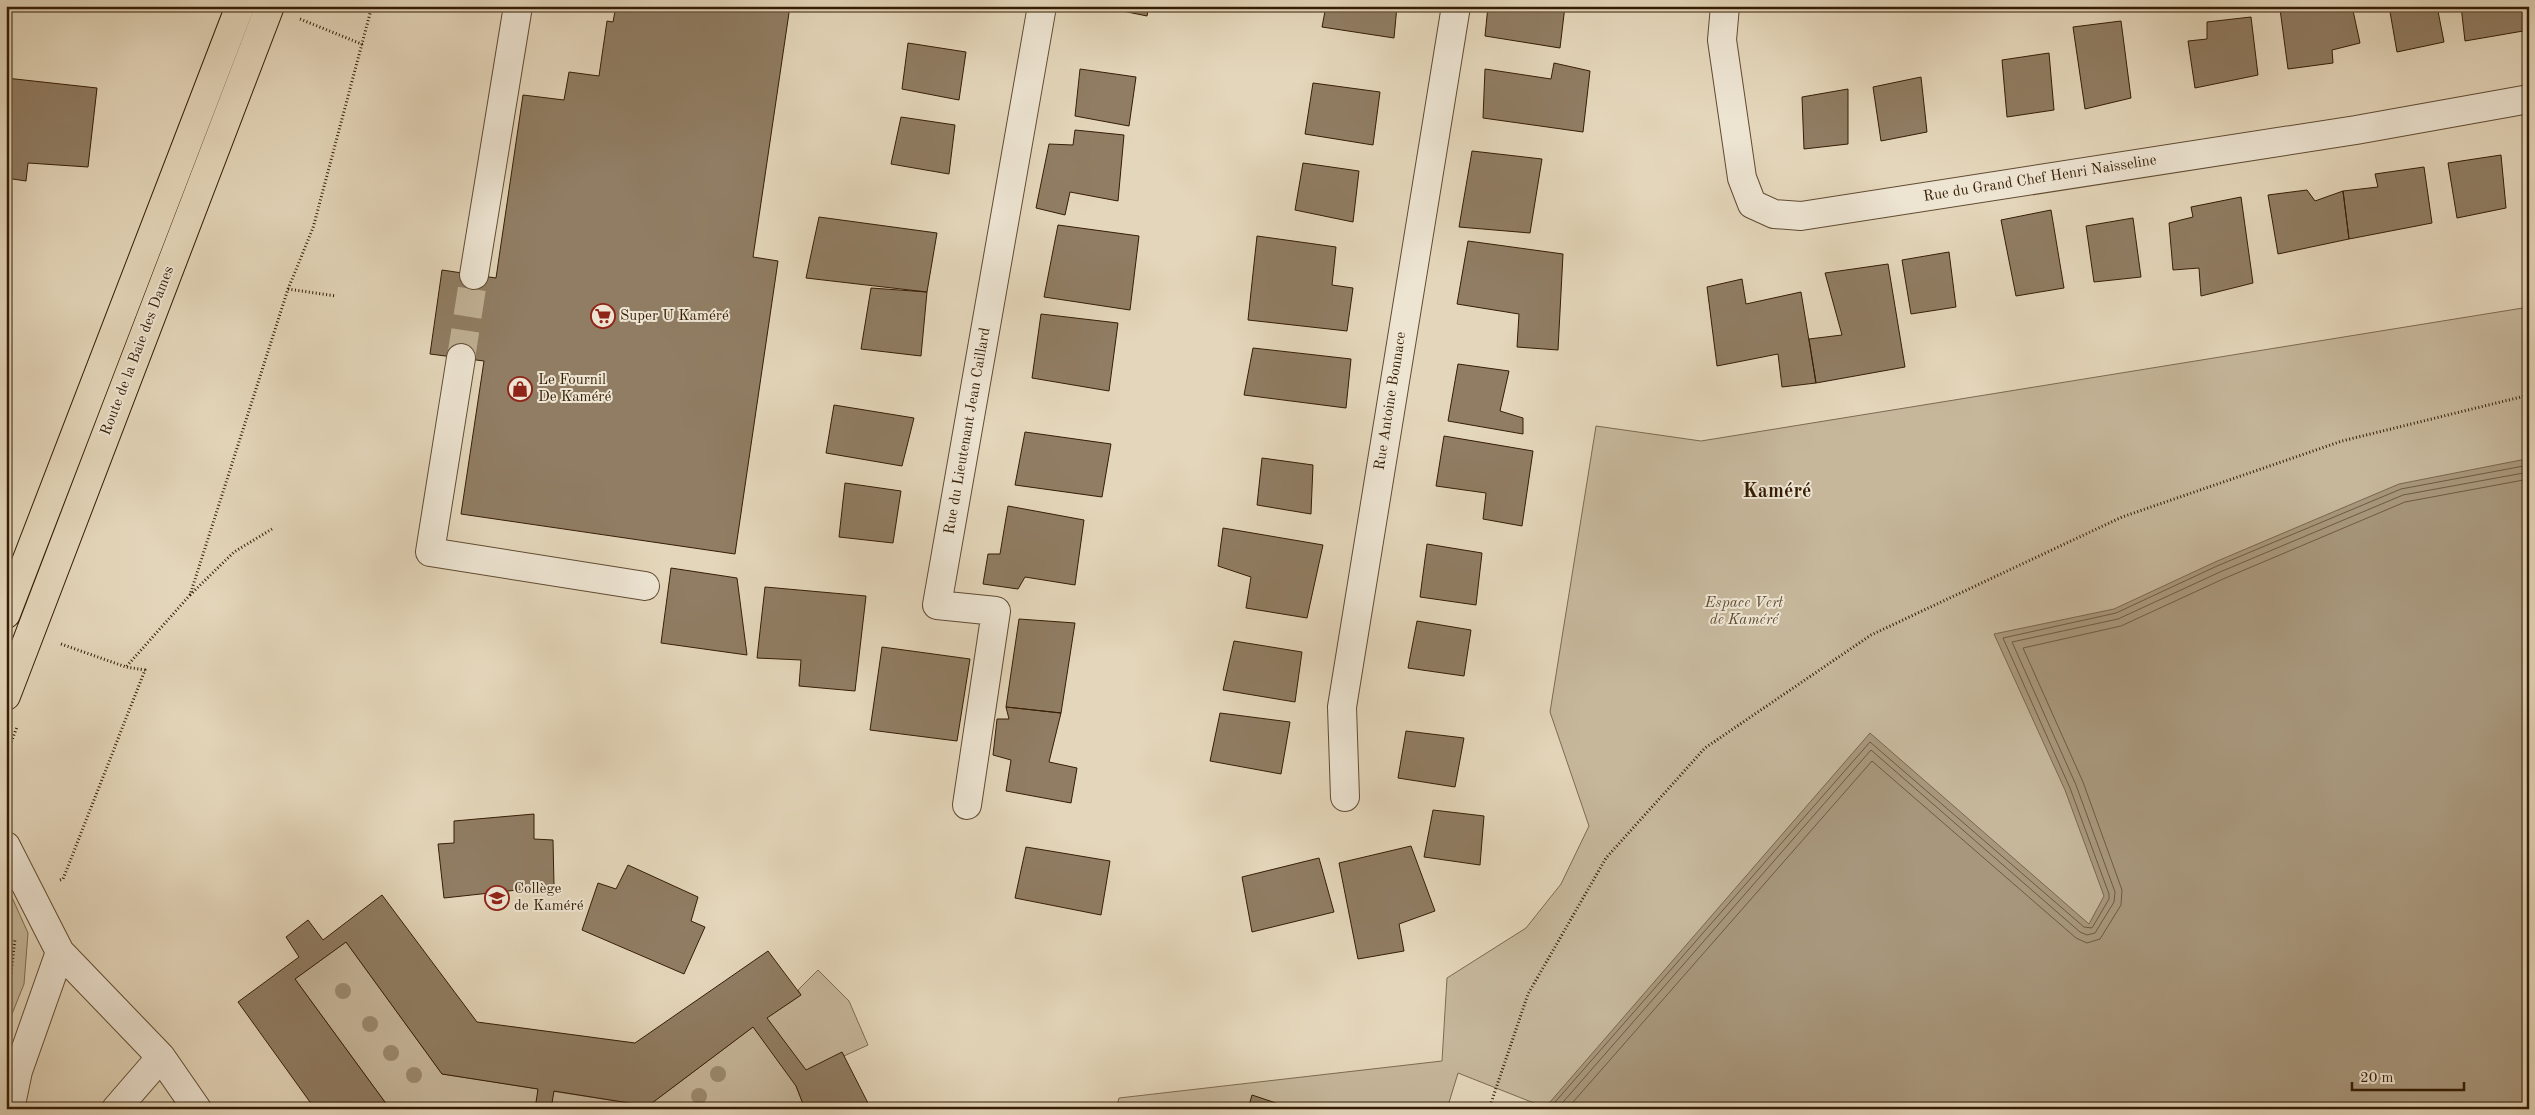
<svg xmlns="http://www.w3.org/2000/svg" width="2535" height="1115" font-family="'Old Standard TT',serif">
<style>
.green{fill:#c6b79b;stroke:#7e6a50}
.water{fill:#a8977c;stroke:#7a664c}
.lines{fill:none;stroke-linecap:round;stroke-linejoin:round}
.shore{stroke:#6e5a40;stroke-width:1}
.building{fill:#907d63;stroke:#351d04}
.minor-tunnel{stroke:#c1b196;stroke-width:28;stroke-dasharray:28 14;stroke-linecap:butt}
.minor-casing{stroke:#614b32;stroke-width:30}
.major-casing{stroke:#351d04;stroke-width:30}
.path{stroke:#351d04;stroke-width:3;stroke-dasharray:1 2.5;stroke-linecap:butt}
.minor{stroke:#ede4d2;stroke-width:28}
.major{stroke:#e4d6ba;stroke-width:28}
.tree{fill:#9b8a6f}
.labels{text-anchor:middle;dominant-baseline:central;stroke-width:4;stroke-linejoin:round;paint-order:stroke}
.street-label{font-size:15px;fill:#351d04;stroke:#ede4d2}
.poi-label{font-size:15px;fill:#351d04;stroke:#ede4d2;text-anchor:start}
.park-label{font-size:15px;font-style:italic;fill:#604b31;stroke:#ede4d2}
.district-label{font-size:20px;font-weight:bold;fill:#351d04;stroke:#ede4d2}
</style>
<rect width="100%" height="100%" fill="#e4d6ba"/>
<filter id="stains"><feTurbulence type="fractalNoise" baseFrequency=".004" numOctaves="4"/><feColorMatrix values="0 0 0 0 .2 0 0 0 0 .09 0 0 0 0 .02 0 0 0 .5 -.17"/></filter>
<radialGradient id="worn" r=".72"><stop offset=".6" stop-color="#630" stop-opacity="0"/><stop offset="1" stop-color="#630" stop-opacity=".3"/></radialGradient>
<!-- green -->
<path class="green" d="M2529,307V1109H1544V1107L1458,1073L1447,1109H1116L1119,1098L1442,1061L1447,978L1526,928L1561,884L1589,826L1550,712L1596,426L1701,441Z
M6,884L28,933L24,984L6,1029Z
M346,942L442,1074L648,1106L753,1027L801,995L798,990L818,970L849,1001L868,1045L844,1056L842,1053L796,1086L805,1109H390L295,979Z"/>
<!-- water -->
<path class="water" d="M2521,460L2529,461V1109H1544L1870,733L2089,924L2104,896L2065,790L1994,634L2114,609L2215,562L2399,484Z"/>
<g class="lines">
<!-- shore -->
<path class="shore" d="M1549,1109L1870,742L2084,927L2092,928L2109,899V894L2070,788L2003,638L2116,613L2217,566L2401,489L2529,465
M1557,1109L1871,750L2080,932L2087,935L2095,933L2114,902L2115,892L2076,785L2012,642L2118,619L2220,572L2403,495L2529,472
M1567,1109L1872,761L2076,938L2087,943L2100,939L2121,905L2122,890L2083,782L2023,648L2121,626L2223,579L2405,502L2529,479"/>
</g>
<!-- building -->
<path class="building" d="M616,6H790L753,257L778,261L735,554L461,514L484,361L430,354L442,270L496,278L523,95L564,100L569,72L599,76L607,21L613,22Z
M1098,6H1149L1147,16Z
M1326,6H1397L1394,38L1322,27Z
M1488,6H1565L1560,48L1485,36Z
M2293,6H2325L2327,10L2352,6L2360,43L2332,50L2333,63L2288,69L2280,9Z
M2389,6H2437L2444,42L2397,52Z
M2461,6H2529V30L2465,41Z
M2251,17L2258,75L2195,88L2188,41L2207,39V22Z
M2121,21L2131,98L2085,109L2073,27Z
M908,43L966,52L959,100L902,89Z
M2049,53L2054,110L2007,117L2002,60Z
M1554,63L1590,71L1583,132L1483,118L1485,69L1551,79Z
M1080,69L1136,77L1129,126L1075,116Z
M1921,77L1927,132L1881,141L1873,87Z
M6,78L97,88L88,167L28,163L26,181L6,178Z
M1313,83L1380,92L1373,145L1305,134Z
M1848,89V144L1804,149L1802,97Z
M901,117L955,125L949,174L891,164Z
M1075,130L1124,135L1118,201L1070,192L1065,215L1036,208L1049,144L1073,145Z
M1472,151L1542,159L1530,233L1459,227Z
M2501,155L2506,208L2457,218L2448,163Z
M1303,163L1359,171L1353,222L1295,210Z
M2424,167L2432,223L2349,239L2343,191L2378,187L2375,174Z
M2307,190L2315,201L2343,191L2349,239L2278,254L2268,195Z
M2241,197L2253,283L2201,296L2199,268L2173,270L2169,223L2193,217L2191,207Z
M2051,210L2064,288L2016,296L2001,220Z
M819,217L937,233L927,292L806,278Z
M2133,218L2141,277L2094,282L2086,226Z
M1058,225L1139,236L1130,310L1044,297Z
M1257,236L1336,247L1332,285L1353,288L1347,331L1248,320Z
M1468,241L1563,254L1558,350L1517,347L1519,314L1457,304Z
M1949,252L1956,307L1911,314L1902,260Z
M1888,264L1905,367L1816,383L1809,339L1842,335L1825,273Z
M1742,279L1746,304L1801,292L1816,383L1782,387L1778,354L1717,366L1707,287Z
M871,288L927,292L921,356L861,349Z
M1041,314L1118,323L1109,391L1032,378Z
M1253,348L1351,359L1346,408L1244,395Z
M1458,364L1509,371L1500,411L1523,418V434L1448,421Z
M834,405L914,418L902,466L826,453Z
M1025,432L1111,444L1102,497L1015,485Z
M1444,436L1533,451L1522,526L1483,519L1486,493L1436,486Z
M1262,458L1313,465L1311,514L1257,505Z
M845,483L901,491L893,543L839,537Z
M1008,506L1084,520L1075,585L1025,577L1018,589L983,584L988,554H1000Z
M1223,528L1323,545L1307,618L1246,608L1251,577L1218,566Z
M1427,544L1482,553L1476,605L1420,597Z
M671,568L737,578L747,655L661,643Z
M765,587L866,596L855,691L799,686L801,660L757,658Z
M1019,619L1075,623L1061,713L1006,707Z
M1417,621L1471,630L1464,676L1408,668Z
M1234,641L1302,652L1295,702L1223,690Z
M882,647L970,659L957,741L870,730Z
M1006,707L1061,713L1049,762L1077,768L1071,803L1006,791L1011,760L993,755L997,719H1009Z
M1220,713L1290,722L1281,774L1210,761Z
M1406,731L1464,738L1455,787L1398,778Z
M1433,810L1484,816L1480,865L1424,857Z
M534,814V839L553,840L554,886L444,898L438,844L454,843V821Z
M1411,846L1435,911L1399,924L1404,951L1358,959L1339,863Z
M1026,847L1110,861L1101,915L1015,898Z
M1319,858L1334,912L1252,932L1242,877Z
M628,865L698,897L691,921L705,927L684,974L582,930L598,883L616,889Z
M382,895L477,1022L635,1043L768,951L801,995L767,1018L806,1070L842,1052L871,1109H805L796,1086L753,1027L648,1106L554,1091L551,1109H535L538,1089L442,1074L346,942L295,979L390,1109H315L238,1002L299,957L286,937L308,920L323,940Z
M1252,1095L1294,1109H1248Z"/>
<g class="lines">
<!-- minor-tunnel -->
<path class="minor-tunnel" d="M461,358L474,275"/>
<defs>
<path id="minor" d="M1725,6L1722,40L1742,178L1752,204L1774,214L1801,216L2356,130L2529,99
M474,275L518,6
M461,358L430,552L645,586
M1345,797L1342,707L1456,6
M967,805L996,611L937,605L1042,6
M6,846L60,952L18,1071L10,1109
M60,952L161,1057L197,1109
M116,1109L161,1057"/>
<path id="major" d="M6,614L240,6
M6,696L270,6"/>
</defs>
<!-- minor casing -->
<use href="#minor" class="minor-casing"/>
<!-- major casing -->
<use href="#major" class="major-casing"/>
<!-- path -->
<path class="path" d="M300,19L364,45
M288,289L336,296
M190,595L234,552L272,529
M61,644L126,667L190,595L288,289L313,228L372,6
M6,755L17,727
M60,880L63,879L145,670L126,667
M6,982L11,973L15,939
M1489,1109L1528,994L1606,858L1705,748L1871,635L2122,517L2342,441L2529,395"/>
<!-- minor -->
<use href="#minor" class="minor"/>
<!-- major -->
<use href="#major" class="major"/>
</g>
<!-- trees -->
<g class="tree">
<circle cx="343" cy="991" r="8"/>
<circle cx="370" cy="1024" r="8"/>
<circle cx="391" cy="1053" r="8"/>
<circle cx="718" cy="1074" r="8"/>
<circle cx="414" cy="1075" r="8"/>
<circle cx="699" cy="1096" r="8"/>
</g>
<!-- icons -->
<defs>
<symbol id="supermarket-ring" viewBox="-11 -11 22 22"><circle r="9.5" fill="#ede4d2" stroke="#8f2418" stroke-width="1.5"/><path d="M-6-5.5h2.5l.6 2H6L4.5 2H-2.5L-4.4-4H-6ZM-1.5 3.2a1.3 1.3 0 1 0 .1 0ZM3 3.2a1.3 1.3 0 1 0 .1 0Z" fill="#8f2418"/></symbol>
<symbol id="shop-ring" viewBox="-11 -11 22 22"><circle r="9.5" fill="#ede4d2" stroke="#8f2418" stroke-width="1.5"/><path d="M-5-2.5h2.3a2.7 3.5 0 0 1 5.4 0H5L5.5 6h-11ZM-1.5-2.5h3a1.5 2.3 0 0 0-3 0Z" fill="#8f2418"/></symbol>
<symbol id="school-ring" viewBox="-11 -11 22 22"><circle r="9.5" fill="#ede4d2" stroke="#8f2418" stroke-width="1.5"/><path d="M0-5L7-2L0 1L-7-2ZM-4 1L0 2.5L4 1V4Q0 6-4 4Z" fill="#8f2418"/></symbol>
</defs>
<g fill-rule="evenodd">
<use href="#supermarket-ring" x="589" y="302" width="28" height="28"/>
<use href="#shop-ring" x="506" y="375" width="28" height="28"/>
<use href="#school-ring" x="483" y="884" width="28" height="28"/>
</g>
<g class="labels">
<!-- street labels -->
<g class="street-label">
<text transform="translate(2040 179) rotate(-9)">Rue du Grand Chef Henri Naisseline</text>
<text transform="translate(138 351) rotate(-69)">Route de la Baie des Dames</text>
<text transform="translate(1391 401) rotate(-81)">Rue Antoine Bonnace</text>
<text transform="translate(968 431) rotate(-80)">Rue du Lieutenant Jean Caillard</text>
</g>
<!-- poi labels -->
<g class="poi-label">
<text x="620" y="316">Super U Kaméré</text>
<text x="538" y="380">Le Fournil<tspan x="538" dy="17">De Kaméré</tspan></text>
<text x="514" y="889">Collège<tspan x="514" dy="17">de Kaméré</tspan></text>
</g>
<!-- park labels -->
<g class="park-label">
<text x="1744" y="603">Espace Vert<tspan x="1744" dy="17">de Kaméré</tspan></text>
</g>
<!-- district labels -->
<g class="district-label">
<text x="1777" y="492">Kaméré</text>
</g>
</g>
<!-- margin -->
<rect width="2535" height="1115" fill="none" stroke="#e4d6ba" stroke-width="25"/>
<rect x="8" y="8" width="2520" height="1100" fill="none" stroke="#351d04" stroke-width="2.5"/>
<rect x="12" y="12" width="2510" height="1090" fill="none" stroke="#351d04"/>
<!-- scale -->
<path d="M2352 1082v8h112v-8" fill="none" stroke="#351d04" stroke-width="2.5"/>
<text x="2360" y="1082" font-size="15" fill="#351d04" stroke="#ede4d2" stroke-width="4" paint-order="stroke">20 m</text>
<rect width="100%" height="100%" filter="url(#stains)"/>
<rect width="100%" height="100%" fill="url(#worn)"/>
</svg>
